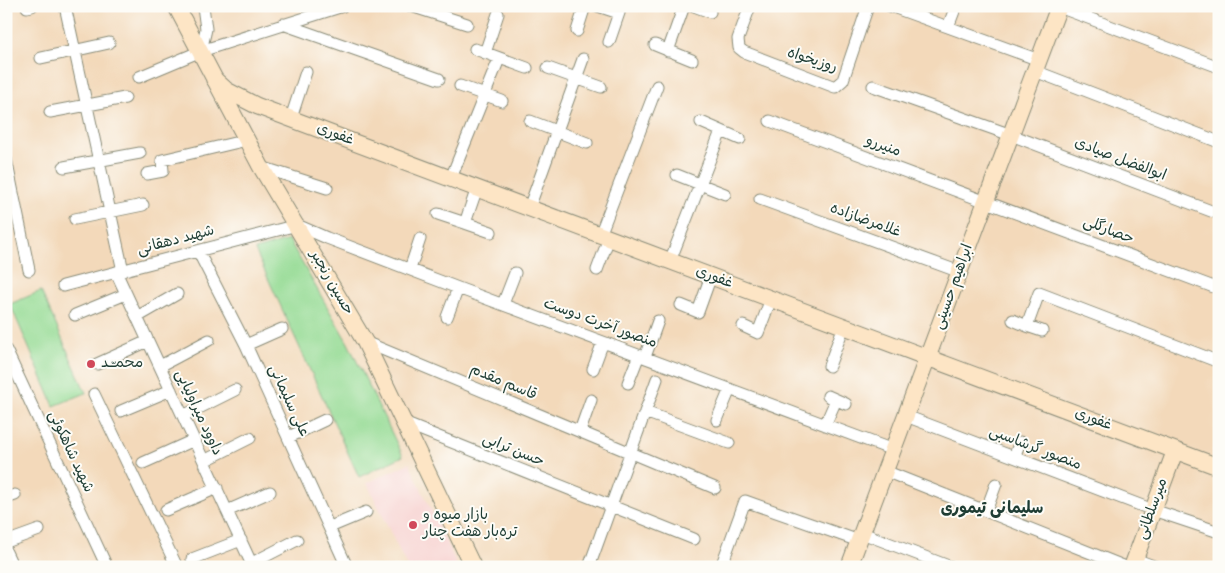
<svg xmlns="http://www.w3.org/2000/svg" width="1225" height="573" font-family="'Gochi Hand','Playpen Sans Arabic',sans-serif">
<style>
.built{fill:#f7d0cf}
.green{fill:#96db95;stroke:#5a8c64}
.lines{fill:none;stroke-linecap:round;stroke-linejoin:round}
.street-casing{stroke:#898b77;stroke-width:13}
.secondary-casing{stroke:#898b77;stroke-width:18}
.street{stroke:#fff;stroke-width:11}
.secondary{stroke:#fde5c5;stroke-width:16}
.poi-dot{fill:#d1495b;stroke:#fdfcf7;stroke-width:2}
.labels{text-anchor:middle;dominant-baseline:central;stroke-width:4;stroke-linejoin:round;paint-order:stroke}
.street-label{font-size:15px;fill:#1f3d34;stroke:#fdfcf7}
.poi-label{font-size:15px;fill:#1f3d34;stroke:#fdfcf7;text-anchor:start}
.neighbourhood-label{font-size:16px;font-weight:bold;fill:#1f3d34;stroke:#fdfcf7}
</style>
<rect width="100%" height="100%" fill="#fdfcf7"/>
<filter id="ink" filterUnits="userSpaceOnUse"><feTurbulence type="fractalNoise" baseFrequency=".02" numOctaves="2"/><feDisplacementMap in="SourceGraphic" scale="10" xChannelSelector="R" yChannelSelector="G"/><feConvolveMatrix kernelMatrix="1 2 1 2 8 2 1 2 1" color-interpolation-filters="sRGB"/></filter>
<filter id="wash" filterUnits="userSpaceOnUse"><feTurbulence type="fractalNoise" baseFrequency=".0096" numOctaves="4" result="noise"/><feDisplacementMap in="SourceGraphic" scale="20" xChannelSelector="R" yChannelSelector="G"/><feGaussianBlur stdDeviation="1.12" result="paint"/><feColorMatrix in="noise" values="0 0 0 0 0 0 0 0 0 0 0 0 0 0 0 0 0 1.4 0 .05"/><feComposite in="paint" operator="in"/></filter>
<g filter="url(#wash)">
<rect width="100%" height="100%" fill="#f3d9ba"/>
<!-- built -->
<path class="built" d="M409,463L458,567H407L367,483Z"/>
<!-- green -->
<path class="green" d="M289,240L348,343L403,456L359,477L255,250Z
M41,291L86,393L54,406L10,304Z"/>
</g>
<g filter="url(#ink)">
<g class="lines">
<defs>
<path id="street" d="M65,6L123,271
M411,6L467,24
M598,6L619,13L609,42
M694,6L710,12
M750,6L738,39L739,48L744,52L835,87L843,80L868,6
M890,6L1039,60
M27,7L32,6
M1059,7L1219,67
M283,24L439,79
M948,27L956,6
M577,31L585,6
M655,45L692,60
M475,49L527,68
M201,51L206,29L203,6
M668,51L684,6
M485,53L498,14
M41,58L109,43
M548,68L601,87
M1035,71L1219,142
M139,77L201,51L343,6
M460,86L502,101
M873,86L1011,135L1219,214
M50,112L125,98
M291,118L306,72
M530,121L587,143
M770,121L1219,289
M701,122L740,139
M6,159L29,270
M64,167L140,153
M261,167L327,188
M147,174L163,171L162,160L247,140
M677,175L725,194
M451,178L499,59
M477,188L465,223L491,232
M760,199L960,272
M529,208L583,59
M438,214L465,223
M75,219L143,205
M600,235L657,86
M198,251L246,345L347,567
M670,261L721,131
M410,269L420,239
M597,270L609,238
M116,272L253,567
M63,286L297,225L327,238L458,288L893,450
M503,304L515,273
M681,305L698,312L711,276
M75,315L126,294
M137,317L177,294
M447,317L458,288
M1013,320L1027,326L1039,293L1219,362
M743,326L758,333L771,299
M1027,326L1042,331
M365,342L715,488
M246,345L282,329
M6,350L107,567
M645,357L658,321
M97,364L148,341
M160,366L209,340
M829,366L844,326
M593,369L603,342
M628,383L639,355
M94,394L177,567
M828,396L846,404
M121,411L171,390
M645,412L729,443
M183,416L235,390
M906,416L1153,510L1219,532
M717,420L730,389
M404,423L694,539
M825,425L836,400
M580,431L591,400
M289,437L325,420
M1014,457L1020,442
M204,461L250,438
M143,463L194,440
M885,471L1126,567
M6,498L15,495
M166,510L217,488
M227,511L270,492
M986,511L996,484
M330,527L366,512
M862,533L951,567
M6,542L39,530
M6,552L13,567
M192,559L241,540
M1135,559L1156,567
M252,563L297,540
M589,567L657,379
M721,567L745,501L859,541"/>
<path id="secondary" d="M176,6L261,167L365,342L473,567
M214,79L226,90L257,106L1219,467
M849,567L1059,6
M1132,567L1175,451"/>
</defs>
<!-- street casing -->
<use href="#street" class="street-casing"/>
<!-- secondary casing -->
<use href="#secondary" class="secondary-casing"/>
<!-- street -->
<use href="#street" class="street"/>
<!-- secondary -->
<use href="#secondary" class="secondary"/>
</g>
</g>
<!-- markers -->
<g class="poi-dot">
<circle cx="91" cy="364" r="5"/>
<circle cx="413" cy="525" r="5"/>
</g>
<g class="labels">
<!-- street labels -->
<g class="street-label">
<text transform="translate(812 61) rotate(18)">روزیخواه</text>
<text transform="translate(335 135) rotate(21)">غفوری</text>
<text transform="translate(883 147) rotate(20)">منیررو</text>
<text transform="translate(1120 160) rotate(21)">ابوالفضل صیادی</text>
<text transform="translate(865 221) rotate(20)">غلامرضازاده</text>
<text transform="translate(1108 231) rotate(21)">حصارگلی</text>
<text transform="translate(176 241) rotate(-15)">شهید دهقانی</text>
<text transform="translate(714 278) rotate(21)">غفوری</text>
<text transform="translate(331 283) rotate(60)">حسین رنجبر</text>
<text transform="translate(954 287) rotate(-70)">ابراهیم حسینی</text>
<text transform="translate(600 324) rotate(20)">منصور آخرت دوست</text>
<text transform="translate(503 383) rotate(23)">قاسم مقدم</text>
<text transform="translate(288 401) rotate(65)">علی سلیمانی</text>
<text transform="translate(198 413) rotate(65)">داوود میراولیایی</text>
<text transform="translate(1093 420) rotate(21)">غفوری</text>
<text transform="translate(1035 449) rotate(21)">منصور گرشاسبی</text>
<text transform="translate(513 451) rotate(22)">حسن ترابی</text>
<text transform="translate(70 452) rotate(65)">شهید شاهکوئی</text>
<text transform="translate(1153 509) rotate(-70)">میرسلطانی</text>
</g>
<!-- poi labels -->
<g class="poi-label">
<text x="101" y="364">محمـّـد</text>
<text x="423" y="516">بازار میوه و<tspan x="423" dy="17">تره‌بار هفت چنار</tspan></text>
</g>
<!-- neighbourhood labels -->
<g class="neighbourhood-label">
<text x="992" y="510">سلیمانی تیموری</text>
</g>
</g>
<!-- margin -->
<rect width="1225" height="573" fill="none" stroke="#fdfcf7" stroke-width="25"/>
</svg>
